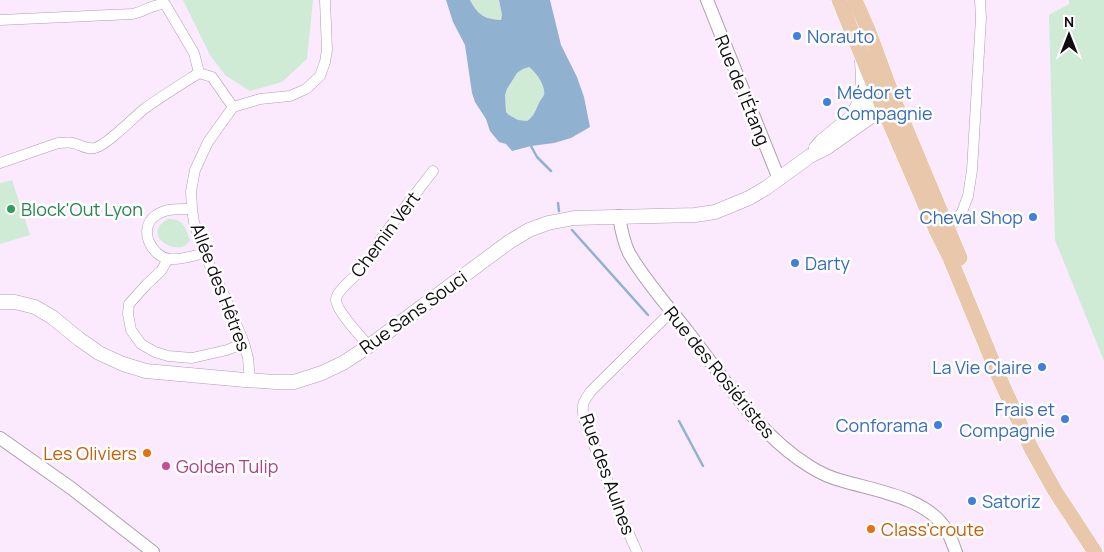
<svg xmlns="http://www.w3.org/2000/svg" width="1104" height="552" font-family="Manrope,sans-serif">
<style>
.green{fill:#cfead5}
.water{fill:#90b2d0;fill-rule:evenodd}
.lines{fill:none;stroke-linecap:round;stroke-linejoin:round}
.stream{stroke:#90b2d0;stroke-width:2.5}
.minor-casing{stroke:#ae9eaf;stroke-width:11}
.tertiary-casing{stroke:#ae9eaf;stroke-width:14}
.secondary-casing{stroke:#ae9eaf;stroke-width:15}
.primary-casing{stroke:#fff;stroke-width:16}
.minor{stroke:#fff;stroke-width:10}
.tertiary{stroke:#fff;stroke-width:12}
.secondary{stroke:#fff;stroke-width:14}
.primary{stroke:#e9c7aa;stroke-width:15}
.shop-dot{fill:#3f7fe0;stroke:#fefefe;stroke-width:2}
.leisure-dot{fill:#2e9e5b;stroke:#fefefe;stroke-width:2}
.food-dot{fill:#e8710a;stroke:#fefefe;stroke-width:2}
.hotel-dot{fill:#d1479c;stroke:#fefefe;stroke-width:2}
.labels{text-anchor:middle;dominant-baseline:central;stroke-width:5;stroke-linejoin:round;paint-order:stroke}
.shop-label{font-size:18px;fill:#366cbe;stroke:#fefefe;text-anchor:start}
.street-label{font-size:18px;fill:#100b11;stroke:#fefefe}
.leisure-label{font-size:18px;fill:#27864d;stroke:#fefefe;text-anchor:start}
.food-label{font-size:18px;fill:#c56008;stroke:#fefefe;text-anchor:end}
.hotel-label{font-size:18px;fill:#b23c85;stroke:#fefefe;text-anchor:start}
</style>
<rect width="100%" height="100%" fill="#fbeafd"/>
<!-- green -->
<path class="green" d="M183,0H313L307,59L282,82L250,91L225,75L210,55Z
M470,0H499L502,15L501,20C485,19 478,15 470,0Z
M1069,0H1104V361L1055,240L1049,15L1069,4Z
M529,67C536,72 546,86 544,95C542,98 539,102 538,105C535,112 533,117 527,121L518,120L509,115L506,112L505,95L507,90L517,73L523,69Z
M12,180L30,235L0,244V183Z
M168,219C184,219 185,227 190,240C182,257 150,241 159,227C160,224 165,221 168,219Z"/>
<!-- water -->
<path class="water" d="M446,0H470C478,15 484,19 501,20L502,15L499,0H550L561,45L577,77L584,97L590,127L571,138L554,143L531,146L512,151L506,144L499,142L490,131L486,119L475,102L472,93L465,45L453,22ZM529,67C536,72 546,86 544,95C542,98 539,102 538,105C535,112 533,117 527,121L518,120L509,115L506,112L505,95L507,89L517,73L523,69Z"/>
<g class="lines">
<!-- stream -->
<path class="stream" d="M532,144L531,146L537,157L551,171
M558,203L559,211
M572,230L648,315
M679,421L703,466"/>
<defs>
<path id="minor" d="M0,20L132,14C144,12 152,4 165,4L194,53L199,73L212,77L233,107
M0,163L58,143C63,143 68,142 73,143C81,145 87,150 95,148C107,145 133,118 144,109C162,96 180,85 199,73
M192,209C179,209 165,208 155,216C138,229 151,257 170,259C182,260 193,256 204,253
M948,226L955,222L962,212L968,196L972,170L981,18L980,0
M168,259L161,271L147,284L129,304L128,314L131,330L141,344L155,352L168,356L192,358L227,350L244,343
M369,346C361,337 335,309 336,299C337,290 355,277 361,270C371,259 375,246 384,235C400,213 417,192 433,171
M250,380L248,358L244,343L225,297L204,253L194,222L192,209L191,191L195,170L208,142L233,107L260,99L290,96L306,89L320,76L325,62L327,50L325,0
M637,552L619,511L584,419C581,405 583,402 591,391L671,312"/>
<path id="tertiary" d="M707,0L779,179
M619,216C621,229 623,241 629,253C645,281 668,306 688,332C725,379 757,434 809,466C820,473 831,478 843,481C877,491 928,498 947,531C951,537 953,545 956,552
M0,438L71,488L153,552"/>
<path id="secondary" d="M854,112C866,96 863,79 862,61
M816,148L822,141L869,103L889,95
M0,302H15L35,307L52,317L79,339L99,353L123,364L146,371L245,380L276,382H294L322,373L343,363L369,346L509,242L529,230L548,223L574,218L695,215L715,212L749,198L766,188L810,156L826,148L870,117L893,106"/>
<path id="primary" d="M839,0L884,110L937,232L950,258L999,377L1031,448L1055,491L1095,552
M855,0L869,32L896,105L960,258"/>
</defs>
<!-- minor casing -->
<use href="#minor" class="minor-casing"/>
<!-- tertiary casing -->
<use href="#tertiary" class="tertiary-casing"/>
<!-- secondary casing -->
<use href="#secondary" class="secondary-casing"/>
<!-- primary casing -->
<use href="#primary" class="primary-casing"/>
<!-- minor -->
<use href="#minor" class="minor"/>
<!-- tertiary -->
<use href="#tertiary" class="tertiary"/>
<!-- secondary -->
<use href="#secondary" class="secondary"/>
<!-- primary -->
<use href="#primary" class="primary"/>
</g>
<!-- markers -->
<g class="shop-dot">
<circle cx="797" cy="36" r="5"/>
<circle cx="827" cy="102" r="5"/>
<circle cx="1033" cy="217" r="5"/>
<circle cx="795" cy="263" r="5"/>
<circle cx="1042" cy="367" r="5"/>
<circle cx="1065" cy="419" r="5"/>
<circle cx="938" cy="425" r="5"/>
<circle cx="972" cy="501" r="5"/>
</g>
<circle class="leisure-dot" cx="11" cy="209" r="5"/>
<g class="food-dot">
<circle cx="147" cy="453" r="5"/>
<circle cx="871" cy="529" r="5"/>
</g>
<circle class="hotel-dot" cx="166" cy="466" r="5"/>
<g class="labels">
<!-- shop labels -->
<g class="shop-label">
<text x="807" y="36">Norauto</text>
<text x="837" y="92">Médor et<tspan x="837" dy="21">Compagnie</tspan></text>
<text x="1023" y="217" text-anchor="end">Cheval Shop</text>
<text x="805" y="263">Darty</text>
<text x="1032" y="367" text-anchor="end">La Vie Claire</text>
<text x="1055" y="409" text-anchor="end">Frais et<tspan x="1055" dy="21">Compagnie</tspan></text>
<text x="928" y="425" text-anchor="end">Conforama</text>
<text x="982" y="501">Satoriz</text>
</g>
<!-- street labels -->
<g class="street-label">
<text transform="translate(743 90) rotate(68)">Rue de l'Étang</text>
<text transform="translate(385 234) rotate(-53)">Chemin Vert</text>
<text transform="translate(221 287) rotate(69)">Allée des Hêtres</text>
<text transform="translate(413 312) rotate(-36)">Rue Sans Souci</text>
<text transform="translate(720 372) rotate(51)">Rue des Rosiéristes</text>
<text transform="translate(608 474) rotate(70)">Rue des Aulnes</text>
</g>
<!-- leisure labels -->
<g class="leisure-label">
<text x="21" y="209">Block'Out Lyon</text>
</g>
<!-- food labels -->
<g class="food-label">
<text x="137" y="453">Les Oliviers</text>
<text x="881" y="529" text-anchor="start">Class'croute</text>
</g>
<!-- hotel labels -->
<g class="hotel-label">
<text x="176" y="466">Golden Tulip</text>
</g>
</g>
<!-- north arrow -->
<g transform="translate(1069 35)" stroke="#fefefe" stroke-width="4" paint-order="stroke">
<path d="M0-4L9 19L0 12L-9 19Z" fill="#100b11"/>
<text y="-8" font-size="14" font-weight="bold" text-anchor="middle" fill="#100b11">N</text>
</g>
</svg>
